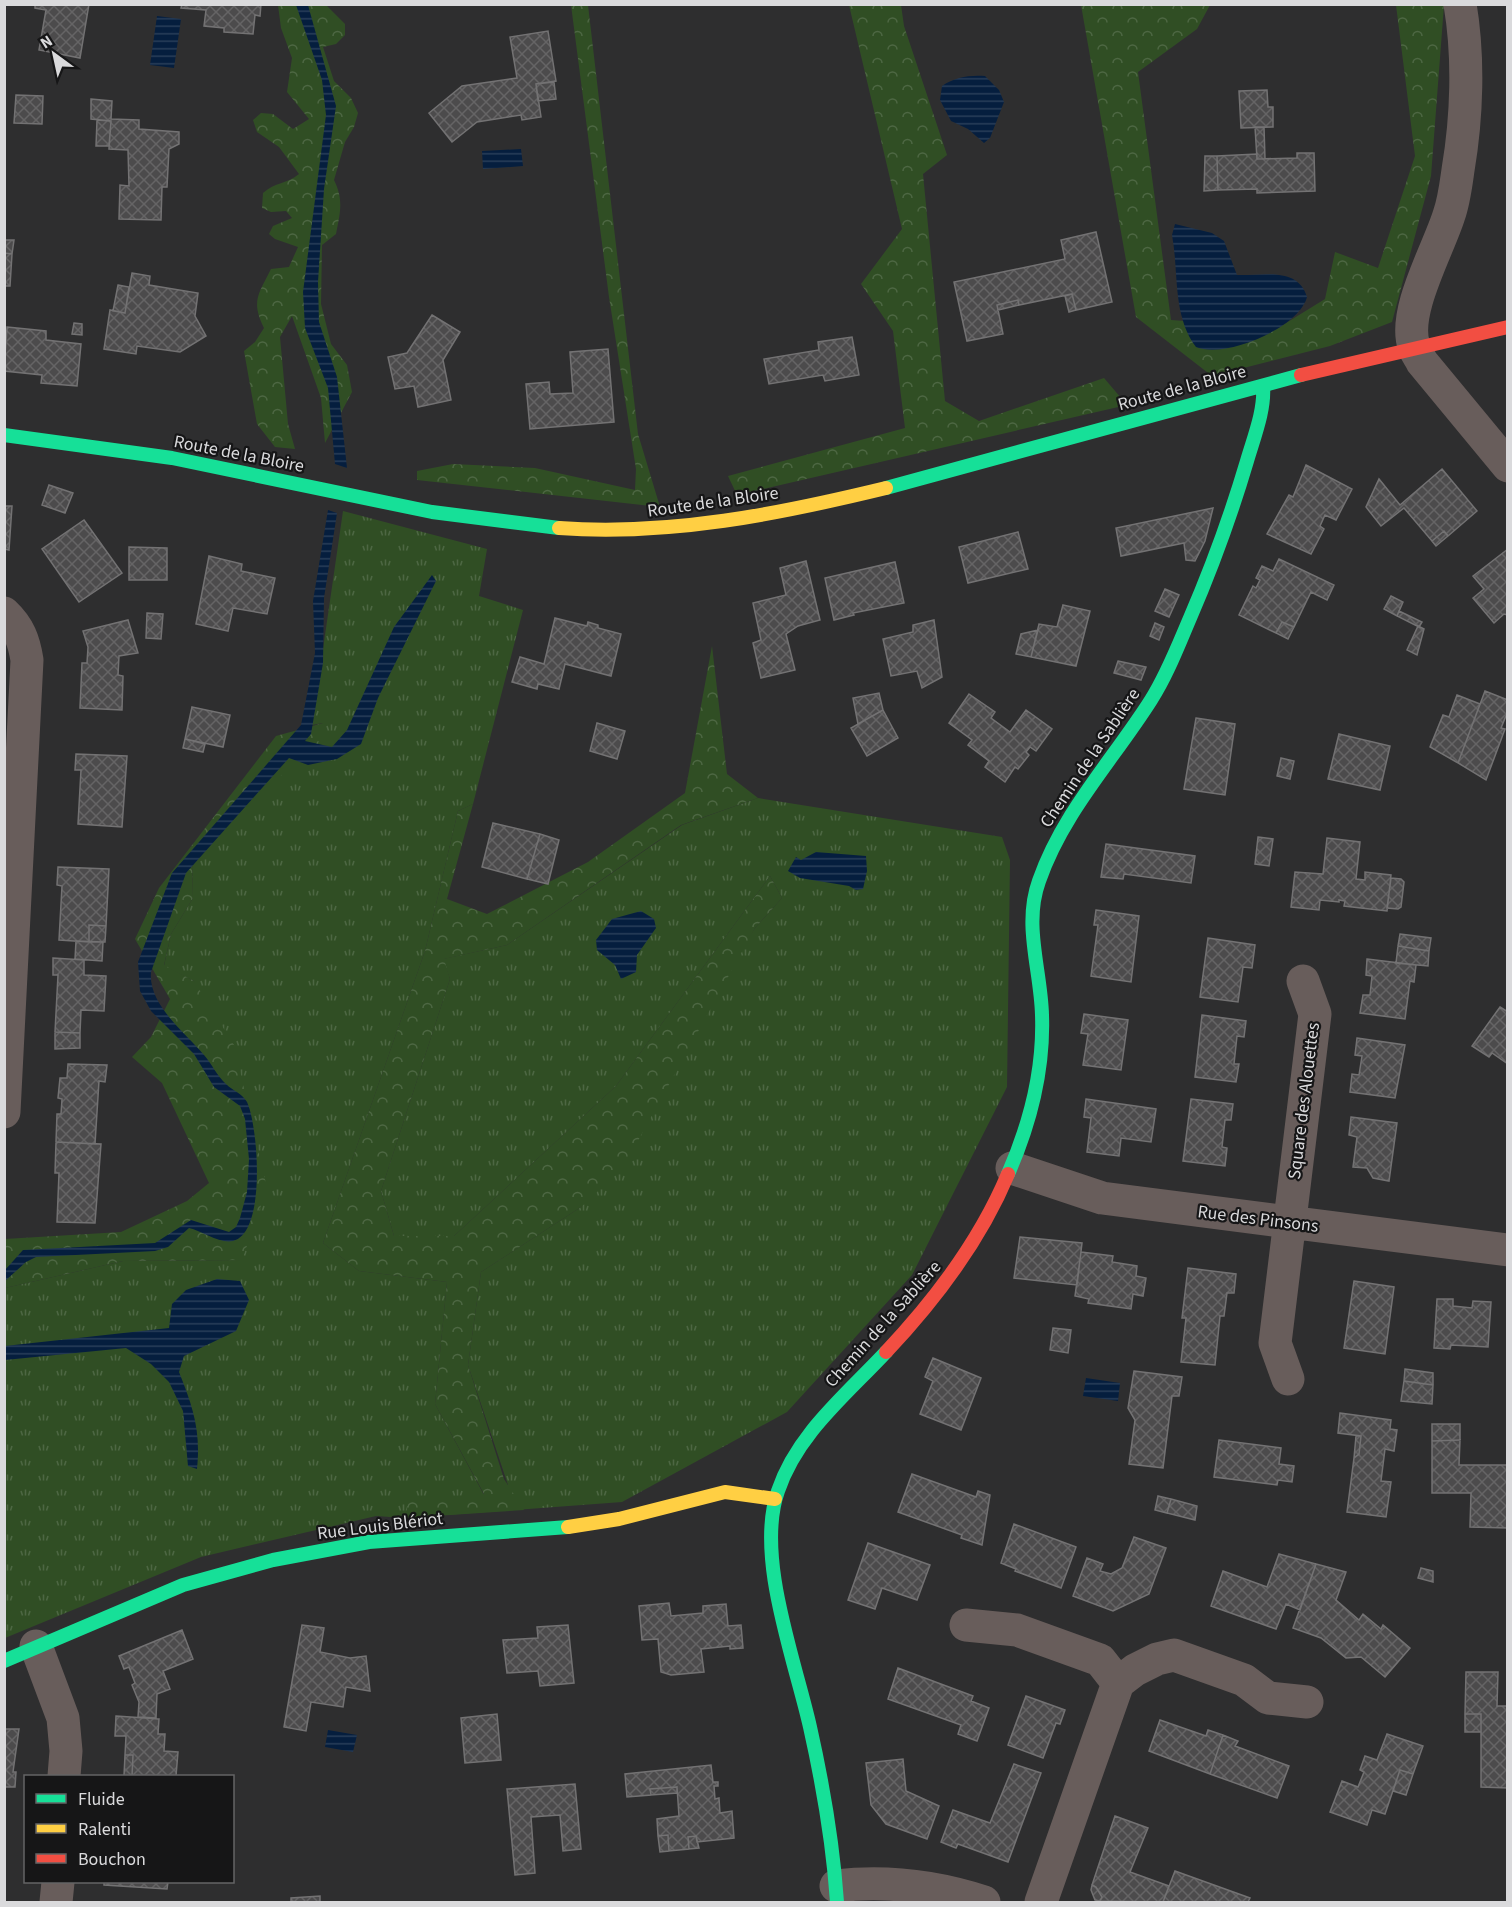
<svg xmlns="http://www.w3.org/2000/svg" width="1512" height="1907" font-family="'Source Sans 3',sans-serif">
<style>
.grass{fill:url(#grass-tufts)}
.forest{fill:url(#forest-crowns)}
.water{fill:url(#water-rules)}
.building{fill:url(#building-cross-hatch);stroke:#737273;stroke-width:1.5}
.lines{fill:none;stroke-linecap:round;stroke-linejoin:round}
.street{stroke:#685d5b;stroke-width:33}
.fast{stroke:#16e098;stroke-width:14}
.slow{stroke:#ffcf43;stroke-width:14}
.jam{stroke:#f24e42;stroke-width:14}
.labels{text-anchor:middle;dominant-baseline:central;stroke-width:4.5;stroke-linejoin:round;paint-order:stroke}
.street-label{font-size:18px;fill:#dadadc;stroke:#161617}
</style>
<defs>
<pattern id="grass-tufts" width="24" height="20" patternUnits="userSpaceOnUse" patternTransform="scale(1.5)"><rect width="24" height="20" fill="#304e24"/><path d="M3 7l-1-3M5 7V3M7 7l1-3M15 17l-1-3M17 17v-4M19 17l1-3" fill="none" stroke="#4d6743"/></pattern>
<pattern id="forest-crowns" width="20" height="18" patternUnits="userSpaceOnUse" patternTransform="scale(1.5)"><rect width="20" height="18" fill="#304e24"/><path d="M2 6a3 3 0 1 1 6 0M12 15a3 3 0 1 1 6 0" fill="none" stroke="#4d6743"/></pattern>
<pattern id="water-rules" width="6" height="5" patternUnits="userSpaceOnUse" patternTransform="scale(1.5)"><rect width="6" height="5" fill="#051e3e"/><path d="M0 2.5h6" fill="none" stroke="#293e59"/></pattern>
<pattern id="building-cross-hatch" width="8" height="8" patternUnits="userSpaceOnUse" patternTransform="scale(1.5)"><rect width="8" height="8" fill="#4c4b4c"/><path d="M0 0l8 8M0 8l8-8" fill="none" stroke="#656465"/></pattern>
</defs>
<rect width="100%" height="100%" fill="#2e2e2f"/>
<!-- grass -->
<path class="grass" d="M343,511L487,549L479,596L523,610L473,804L458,811L425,951L323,1243L359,1271L447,1282L435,1404L484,1495L508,1485L468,1365L481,1272L581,1207L755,928L782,898L770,876L616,1086L454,1236H394L381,1191L450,979L443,959L507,945L682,825L758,798L1002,837L1010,860L1007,1087L912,1275L787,1412L622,1502L405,1518L376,1516L201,1557L5,1638V1288L123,1261L242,1260L194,981L164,966L171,934L193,898L192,859L323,723L312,725Z"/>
<!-- forest -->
<path class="forest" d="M278,5H326L345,24V35L336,44L323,47L334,81L351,98L358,113L354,127L345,142L334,180C344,200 340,213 336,234L322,245L321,304L331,344L347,365L352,392L325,443L321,398L292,316L280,337L288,424L295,449L275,447L257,424L244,351L255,342L264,328C251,301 258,295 271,269L289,267L298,247L275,239L269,234L273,226L292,218L286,211L271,212L262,208L263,193C275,182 287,184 299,174L279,147L257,132L253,120L261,113L273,114L293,129L309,119L287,92L292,58L281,28Z
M571,5H588L638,434L660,507L417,480V471L453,464L535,468L635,490L636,469L609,297Z
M849,5H901L904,26L947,155L923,174L945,401L979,421L1104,378L1127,405L737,495L728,476L905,428L893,331L861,284L902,229Z
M1081,5H1210L1197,29L1138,72L1171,320L1278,328L1325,299L1335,252L1378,268L1415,156L1396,5H1444L1431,176L1392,322L1330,346L1212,376L1136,317Z
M712,646L727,774L758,798L681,825L507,945L444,959L450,979L381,1191L394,1236H454L616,1086L770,876L782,898L755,928L623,1168L581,1207L481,1272L468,1365L504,1479L524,1510L405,1518L409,1500L484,1494L435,1404L447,1282L359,1271L323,1243L425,951L458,811L473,804L447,899L487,914L588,862L685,793Z
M323,723L318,741L192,859L193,898L171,934L164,965L194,981L234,1045L267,1188L242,1260L123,1261L5,1288V1239L121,1232L187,1201L209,1183L162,1083L132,1057L151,1037L170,999L135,939L159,888L276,736Z"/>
<!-- water -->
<path class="water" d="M296,5H308L336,106L324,189L318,282L319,322L337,377L347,468L335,464L328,388L305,328L303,292L326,115L322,80Z
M157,16L181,19L174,68L150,65Z
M985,76L999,90L1004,102L990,138L984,143L968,129L951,121L940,100L942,86C955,77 969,75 985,76Z
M521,149L523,166L483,169L482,151Z
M1175,224L1212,233L1224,241L1237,275C1261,276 1298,266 1307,297C1299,328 1225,359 1196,347C1172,315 1179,272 1172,235Z
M328,510L337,513L324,598L323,663L311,734L305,741L332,747L347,730L394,627L432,575L436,581L378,698L361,744L337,759L308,765L289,758L186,873L151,972C148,1005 185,1032 204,1055C212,1064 217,1076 226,1084C233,1091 242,1093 247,1102C258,1125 267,1233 233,1241C220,1244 202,1231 189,1228L168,1247L155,1251L36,1257L26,1262L5,1281V1270L23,1250L155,1243L191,1220L229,1232L236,1227L240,1218L247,1192L249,1159L245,1119L240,1106L214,1087L194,1054L151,1011L140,991L138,962L172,873L301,725L315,653L313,601Z
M816,852L866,856L867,871L863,889L856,890L849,886L800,878L788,871L796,857L801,860Z
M641,911L654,919L656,928L637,955L636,972L621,979L615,965L597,950L596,940L612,919Z
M217,1279L240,1281L249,1300L236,1331L184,1356L179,1372C193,1407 201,1431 197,1469L188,1466L183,1411L169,1382L151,1364L126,1348L5,1360V1346L169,1328L172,1304L186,1290Z
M1086,1378L1120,1383L1118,1401L1083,1396Z
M328,1730L357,1735L353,1752L325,1747Z"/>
<!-- building -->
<path class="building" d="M35,4H89L80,58L39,50L46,10L35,8Z
M182,4H261L260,16L255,15L253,34L224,32V28L204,26L206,10L181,8Z
M548,31L556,81L536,84L541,117L522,120L521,115L477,122L452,142L429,113L462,86L517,78L510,37Z
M554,82L556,99L538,101L536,84Z
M1267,90L1268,107H1273V127L1241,128L1239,91Z
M16,95L43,96L42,124L14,123Z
M91,99L112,101L111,119L139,120V129L179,132V144L169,149L167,187H162L161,220L119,219L120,185L129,186L128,150L109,149L111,121L91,119Z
M97,120L111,121L109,146H96Z
M1255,127H1264L1265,159H1257Z
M1297,153H1314L1315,191L1257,193V189L1218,190L1217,156L1257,154V159L1297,158Z
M1205,156H1217L1218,190L1204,191Z
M1096,232L1112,302L1076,310L1072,294L1019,305L1018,300L997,305L1003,334L967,341L954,282L1065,259L1061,240Z
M4,240H14L12,254L4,253Z
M4,253L12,254L10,286H4Z
M132,273L150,276L149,285L198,293L195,316L206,336L180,352L137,346L136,354L104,349L110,310L125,313Z
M118,285L129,287L125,313L113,311Z
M1072,294L1076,310L1069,312L1065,296Z
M1018,300L1019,305L998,310L997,305Z
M432,315L460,332L443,360L451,400L418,407L414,386L395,389L388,357L407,353Z
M74,323L82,324V335L72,334Z
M7,327L46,331V340L81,344L77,386L41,383L42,375L4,371Z
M852,337L859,375L825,381L823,375L769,384L764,359L819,350L818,342Z
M608,349L614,422L530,429L526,384L549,382L550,394L573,393L570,352Z
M1306,465L1352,489L1336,520L1325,515L1320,526L1324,529L1311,554L1267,534L1289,495L1293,497Z
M1442,469L1477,511L1448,536L1444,531L1432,541L1404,508L1381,526L1366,507L1379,479L1400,505Z
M49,485L73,493L65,513L42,505Z
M4,506H12L9,550L4,549Z
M1213,508L1205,541L1195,561L1186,560L1184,543L1121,556L1116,528Z
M84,520L122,573L79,602L42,549Z
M1444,531L1448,536L1436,546L1432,541Z
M1018,532L1028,569L968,583L959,547Z
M129,547L167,548V580H129Z
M1508,549V615L1504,614L1494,623L1473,598L1484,589L1473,576Z
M209,556L242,564L241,571L275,578L267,614L233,608L228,631L196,624Z
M1279,559L1334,585L1327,600L1311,592L1294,627L1282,622L1276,633L1239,615L1253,586L1256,588L1260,580L1256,578L1262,566L1273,571Z
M806,561L820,620L798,626L786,634L795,670L761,678L753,643L761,640L753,603L786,595L780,568Z
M895,562L904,603L853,613L854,615L834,620L825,578Z
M1165,589L1179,595L1169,617L1155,611Z
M1391,596L1403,602L1397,616L1384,609Z
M1063,605L1090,611L1076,666L1031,657L1039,624L1057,627Z
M1399,611L1422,622L1419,627L1397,616Z
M147,613L163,614L161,639L146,638Z
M555,618L587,626L588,622L598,625V628L621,634L611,676L565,664L559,689L538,684L537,689L512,682L520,657L544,664Z
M128,620L138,653L119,656L118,675L123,676L122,710L80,708L82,663H87L88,647L83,631Z
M934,620L942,677L922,688L917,671L891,676L883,639L913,632V625Z
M1282,622L1294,627L1288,639L1276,633Z
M1155,623L1164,627L1159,640L1150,636Z
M1418,626L1424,629L1417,655L1407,650Z
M1038,630L1031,657L1016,654L1021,634Z
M1118,661L1146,667L1141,680L1114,673Z
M1485,691L1508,700V711L1501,728L1505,729L1486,780L1458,763Z
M879,693L883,710L858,724L853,698Z
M969,694L995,712L991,718L1010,732L1026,710L1052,729L1036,751L1030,747L1026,752L1029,755L1018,769L1015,767L1005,782L985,767L989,761L968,745L972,740L949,723Z
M1457,695L1480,704L1458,763L1430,747L1443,715L1449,717Z
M192,707L230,715L223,747L185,739Z
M883,710L898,738L867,756L851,728Z
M1196,718L1235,724L1225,795L1184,789Z
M597,723L625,731L617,759L590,751Z
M1339,734L1390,746L1380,790L1328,779Z
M185,739L205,744L203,752L183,748Z
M76,754L127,756L122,827L78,824L81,770H75Z
M1281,758L1294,761L1290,779L1277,776Z
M493,823L540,834L527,879L482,867Z
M540,834L559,840L548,884L527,879Z
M1258,837L1273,839L1269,866L1255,864Z
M1327,838L1360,842L1356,879L1365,880V872L1391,875L1387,911L1344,906L1345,901L1339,900V902L1320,900L1319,910L1291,907L1295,872L1323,874Z
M1106,844L1195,856L1191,883L1124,874L1123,879L1101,877Z
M58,867L109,869L106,926L89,925V942L59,940L62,886L57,885Z
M1391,878L1401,879L1404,882L1401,907L1398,909L1387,908Z
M1096,910L1139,916L1131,982L1091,976L1098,925H1094Z
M89,925L106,926L105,942H89Z
M1400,934L1431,938L1429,951L1398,946Z
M1208,938L1255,945L1252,968L1243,967L1238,1002L1200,997Z
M76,941L103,942L102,961L75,959Z
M1398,946L1429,951L1428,966L1396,963Z
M53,958L84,960V975L106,976L104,1011L81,1010L80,1033L55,1032L58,975H53Z
M1367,959L1416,965L1414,982L1410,981L1405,1019L1360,1013L1363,995H1370L1372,976L1366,975Z
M1500,1007L1508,1012V1064L1492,1053L1489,1057L1472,1046Z
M1084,1014L1128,1020L1121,1070L1083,1065L1088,1034L1081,1033Z
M1202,1015L1246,1021L1244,1037L1237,1036L1234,1064H1239L1236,1082L1195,1077Z
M55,1032L80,1033V1048L55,1049Z
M1357,1038L1405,1045L1395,1098L1350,1092L1352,1074L1359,1075L1362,1056L1355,1055Z
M68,1064L107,1065L105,1082L99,1081L95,1144L56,1142L57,1114H61L62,1099L58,1098L60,1078H67Z
M1086,1099L1156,1109L1151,1142L1121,1138L1119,1156L1087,1152L1091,1118L1084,1117Z
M1191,1099L1233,1104L1231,1120H1225L1222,1147L1227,1148L1225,1166L1183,1161Z
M1351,1117L1397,1123L1389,1181L1373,1178L1367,1168L1353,1167L1357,1137L1349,1135Z
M56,1142L101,1144L95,1223L57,1222L59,1173H55Z
M1020,1237L1082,1243L1077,1285L1014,1278Z
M1081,1252L1113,1256L1112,1262L1137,1266L1136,1276L1146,1278L1143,1296L1133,1294L1131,1309L1088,1303L1089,1299L1075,1296Z
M1188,1268L1236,1274L1234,1293H1227L1224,1316H1220L1215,1365L1181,1362L1186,1318H1182Z
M1354,1281L1394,1287L1385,1354L1344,1348Z
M1437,1299H1453V1306L1472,1308L1473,1301L1491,1302L1488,1347L1451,1345L1450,1349L1434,1348Z
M1053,1328L1071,1330L1068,1353L1050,1350Z
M933,1358L981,1378L961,1430L920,1414L933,1381L925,1377Z
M1405,1369L1433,1373V1385L1404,1381Z
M1134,1371L1182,1377L1179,1396H1172L1163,1468L1129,1464L1135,1420L1128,1408Z
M1404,1381L1433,1385L1432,1404L1401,1401Z
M1340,1413L1391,1420L1390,1429L1397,1430L1394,1451L1385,1449L1381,1481L1391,1482L1386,1517L1347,1512L1354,1458L1359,1454L1361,1436L1338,1433Z
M1432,1424H1460V1440L1432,1441Z
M1356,1436H1361L1359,1454L1354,1458Z
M1219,1440L1281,1448L1279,1464L1294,1466L1292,1482L1278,1480L1277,1485L1214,1477Z
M1460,1440L1459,1465H1508V1528L1470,1527L1471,1493H1432V1441Z
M912,1474L976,1497L978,1491L990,1495L982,1545L961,1538L962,1535L898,1512Z
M1158,1496L1171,1499L1167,1513L1155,1510Z
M1171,1499L1197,1506L1195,1520L1167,1513Z
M1014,1524L1076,1547L1061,1588L1015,1571L1016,1569L1001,1563Z
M1134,1537L1166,1548L1149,1594L1113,1611L1073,1596L1087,1558L1103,1564L1100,1571L1111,1574L1122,1568Z
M868,1543L930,1565L917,1600L882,1588L875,1609L848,1600Z
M1279,1554L1316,1564L1300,1610L1286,1604L1276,1629L1211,1606L1223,1571L1267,1587Z
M1316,1564L1346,1572L1336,1600L1359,1620L1363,1614L1381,1629L1383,1625L1410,1648L1385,1677L1361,1657L1346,1658L1321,1638L1293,1628Z
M1421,1568L1433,1571V1582L1418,1578Z
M669,1603L671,1616L703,1613V1606L726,1604L728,1626L741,1625L743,1648L730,1649V1646L701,1649L704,1672L671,1675L661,1672L658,1639L642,1640L639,1606Z
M302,1625L324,1628L320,1652L350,1658L366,1656L370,1691L346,1687L343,1707L311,1702L306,1731L284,1727Z
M568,1625L574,1683L540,1686L538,1671L507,1673L503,1640L538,1638L537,1627Z
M182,1630L193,1659L163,1671L170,1689L157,1694L156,1718L138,1717L139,1702L132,1685L135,1683L129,1667L124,1669L119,1656Z
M898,1668L973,1696L971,1701L989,1708L977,1741L958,1734L961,1725L888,1699Z
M1466,1672H1498L1497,1706H1507L1508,1713V1788L1481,1787V1714H1465Z
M1026,1696L1065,1710L1060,1724L1056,1723L1043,1758L1008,1745Z
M497,1714L501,1760L465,1763L461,1718Z
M1465,1714H1481V1732H1465Z
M116,1716L159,1719L158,1734H165L164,1751L178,1752L176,1776H109H132L133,1755H125L126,1736H115Z
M1160,1720L1206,1736L1208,1730L1223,1735L1210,1774L1149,1751Z
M4,1729H19L13,1772H16L15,1787H4Z
M1387,1734L1423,1746L1413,1774L1400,1770L1385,1814L1372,1810L1367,1825L1330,1812L1342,1781L1358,1787L1364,1772L1360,1770L1365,1756L1377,1760Z
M1223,1735L1238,1741L1235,1746L1289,1766L1277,1798L1210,1774Z
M125,1755H133L132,1776H124Z
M903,1759L906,1791L939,1806L927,1839L886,1824L871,1805L866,1763Z
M1014,1764L1041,1773L1008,1862L958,1844L956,1848L941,1842L953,1810L990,1823Z
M711,1765L713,1782H718V1786H714L715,1799L719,1798L720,1813L732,1811L734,1838L697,1842L696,1836L688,1837L689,1849L669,1851L668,1835L658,1836L657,1819L679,1816L677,1787L650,1789L651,1795L627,1797L625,1774Z
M1400,1770L1413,1774L1406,1795L1393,1791Z
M575,1784L581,1849L563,1851L560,1815L531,1817L535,1873L515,1875L507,1789Z
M677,1787V1793L651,1795L650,1789Z
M1115,1816L1148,1828L1130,1872L1169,1886L1163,1902L1100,1901L1102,1897L1096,1887L1092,1885Z
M668,1835L669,1851L660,1852L658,1836Z
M696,1836L699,1848L689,1849L688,1837Z
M1175,1871L1250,1898L1248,1902H1163Z
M104,1882H168L167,1889L104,1885Z
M1092,1885L1096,1887L1102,1897L1100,1901L1095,1900L1091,1890Z
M320,1896V1902H291V1898Z"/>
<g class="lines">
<!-- street -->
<path class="street" d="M1460,4C1469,57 1467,117 1458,170C1456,184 1454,201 1449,215C1439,248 1402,312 1414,346C1415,352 1420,357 1422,362L1508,466
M4,613C19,627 24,641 27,660L4,1112
M1012,1168L1102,1198L1508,1250
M1288,1379L1275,1343L1315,1014L1303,981
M966,1625L1017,1630L1100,1660L1118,1683
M36,1646L63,1718L66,1751L64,1776
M836,1886C888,1880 935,1886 984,1902
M56,1902L58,1882
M1041,1902L1118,1683L1135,1670L1157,1659L1174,1655L1244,1680L1268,1698L1307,1702"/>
<!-- fast -->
<path class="fast" d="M4,435L172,458L432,512L559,528
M886,488L1301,375
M1008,1174C1030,1124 1044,1070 1042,1015C1041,970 1023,925 1039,881C1063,812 1113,760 1151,700C1167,675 1178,646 1190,618C1212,567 1231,515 1247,461C1254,437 1265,410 1263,386
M4,1661L183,1585L273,1560L369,1542L568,1527
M837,1902C833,1843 823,1785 810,1727C795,1660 755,1556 778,1491C797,1434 846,1395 886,1352"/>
<!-- slow -->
<path class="slow" d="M559,528C670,536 779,514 886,488
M568,1527L619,1519L725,1492L775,1499"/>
<!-- jam -->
<path class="jam" d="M1301,375L1508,327
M886,1352C936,1299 980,1241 1008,1174"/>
</g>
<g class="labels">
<!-- street labels -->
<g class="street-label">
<text transform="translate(1182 388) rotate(-15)">Route de la Bloire</text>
<text transform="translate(239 454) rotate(11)">Route de la Bloire</text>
<text transform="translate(713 502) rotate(-8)">Route de la Bloire</text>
<text transform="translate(1090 758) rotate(-56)">Chemin de la Sablière</text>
<text transform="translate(1304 1101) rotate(-83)">Square des Alouettes</text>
<text transform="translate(1258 1219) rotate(7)">Rue des Pinsons</text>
<text transform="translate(883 1324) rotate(-48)">Chemin de la Sablière</text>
<text transform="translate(380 1526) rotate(-7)">Rue Louis Blériot</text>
</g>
</g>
<!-- border -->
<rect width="1512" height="1907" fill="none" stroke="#dadadc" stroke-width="12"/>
<!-- legend -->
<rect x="24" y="1775" width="210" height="108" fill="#161617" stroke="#646466" stroke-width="1.5"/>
<rect x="36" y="1794" width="30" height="9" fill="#16e098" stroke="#646466" stroke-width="1.5"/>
<text x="78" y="1805" font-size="18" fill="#dadadc">Fluide</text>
<rect x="36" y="1824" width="30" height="9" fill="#ffcf43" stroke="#646466" stroke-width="1.5"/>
<text x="78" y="1835" font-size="18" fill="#dadadc">Ralenti</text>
<rect x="36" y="1854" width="30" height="9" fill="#f24e42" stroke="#646466" stroke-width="1.5"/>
<text x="78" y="1865" font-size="18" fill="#dadadc">Bouchon</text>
<!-- north arrow -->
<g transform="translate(54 54) rotate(327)" stroke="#161617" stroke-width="4.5" paint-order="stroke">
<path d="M0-4.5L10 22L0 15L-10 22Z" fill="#dadadc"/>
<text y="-9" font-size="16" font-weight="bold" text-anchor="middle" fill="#dadadc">N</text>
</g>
</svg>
